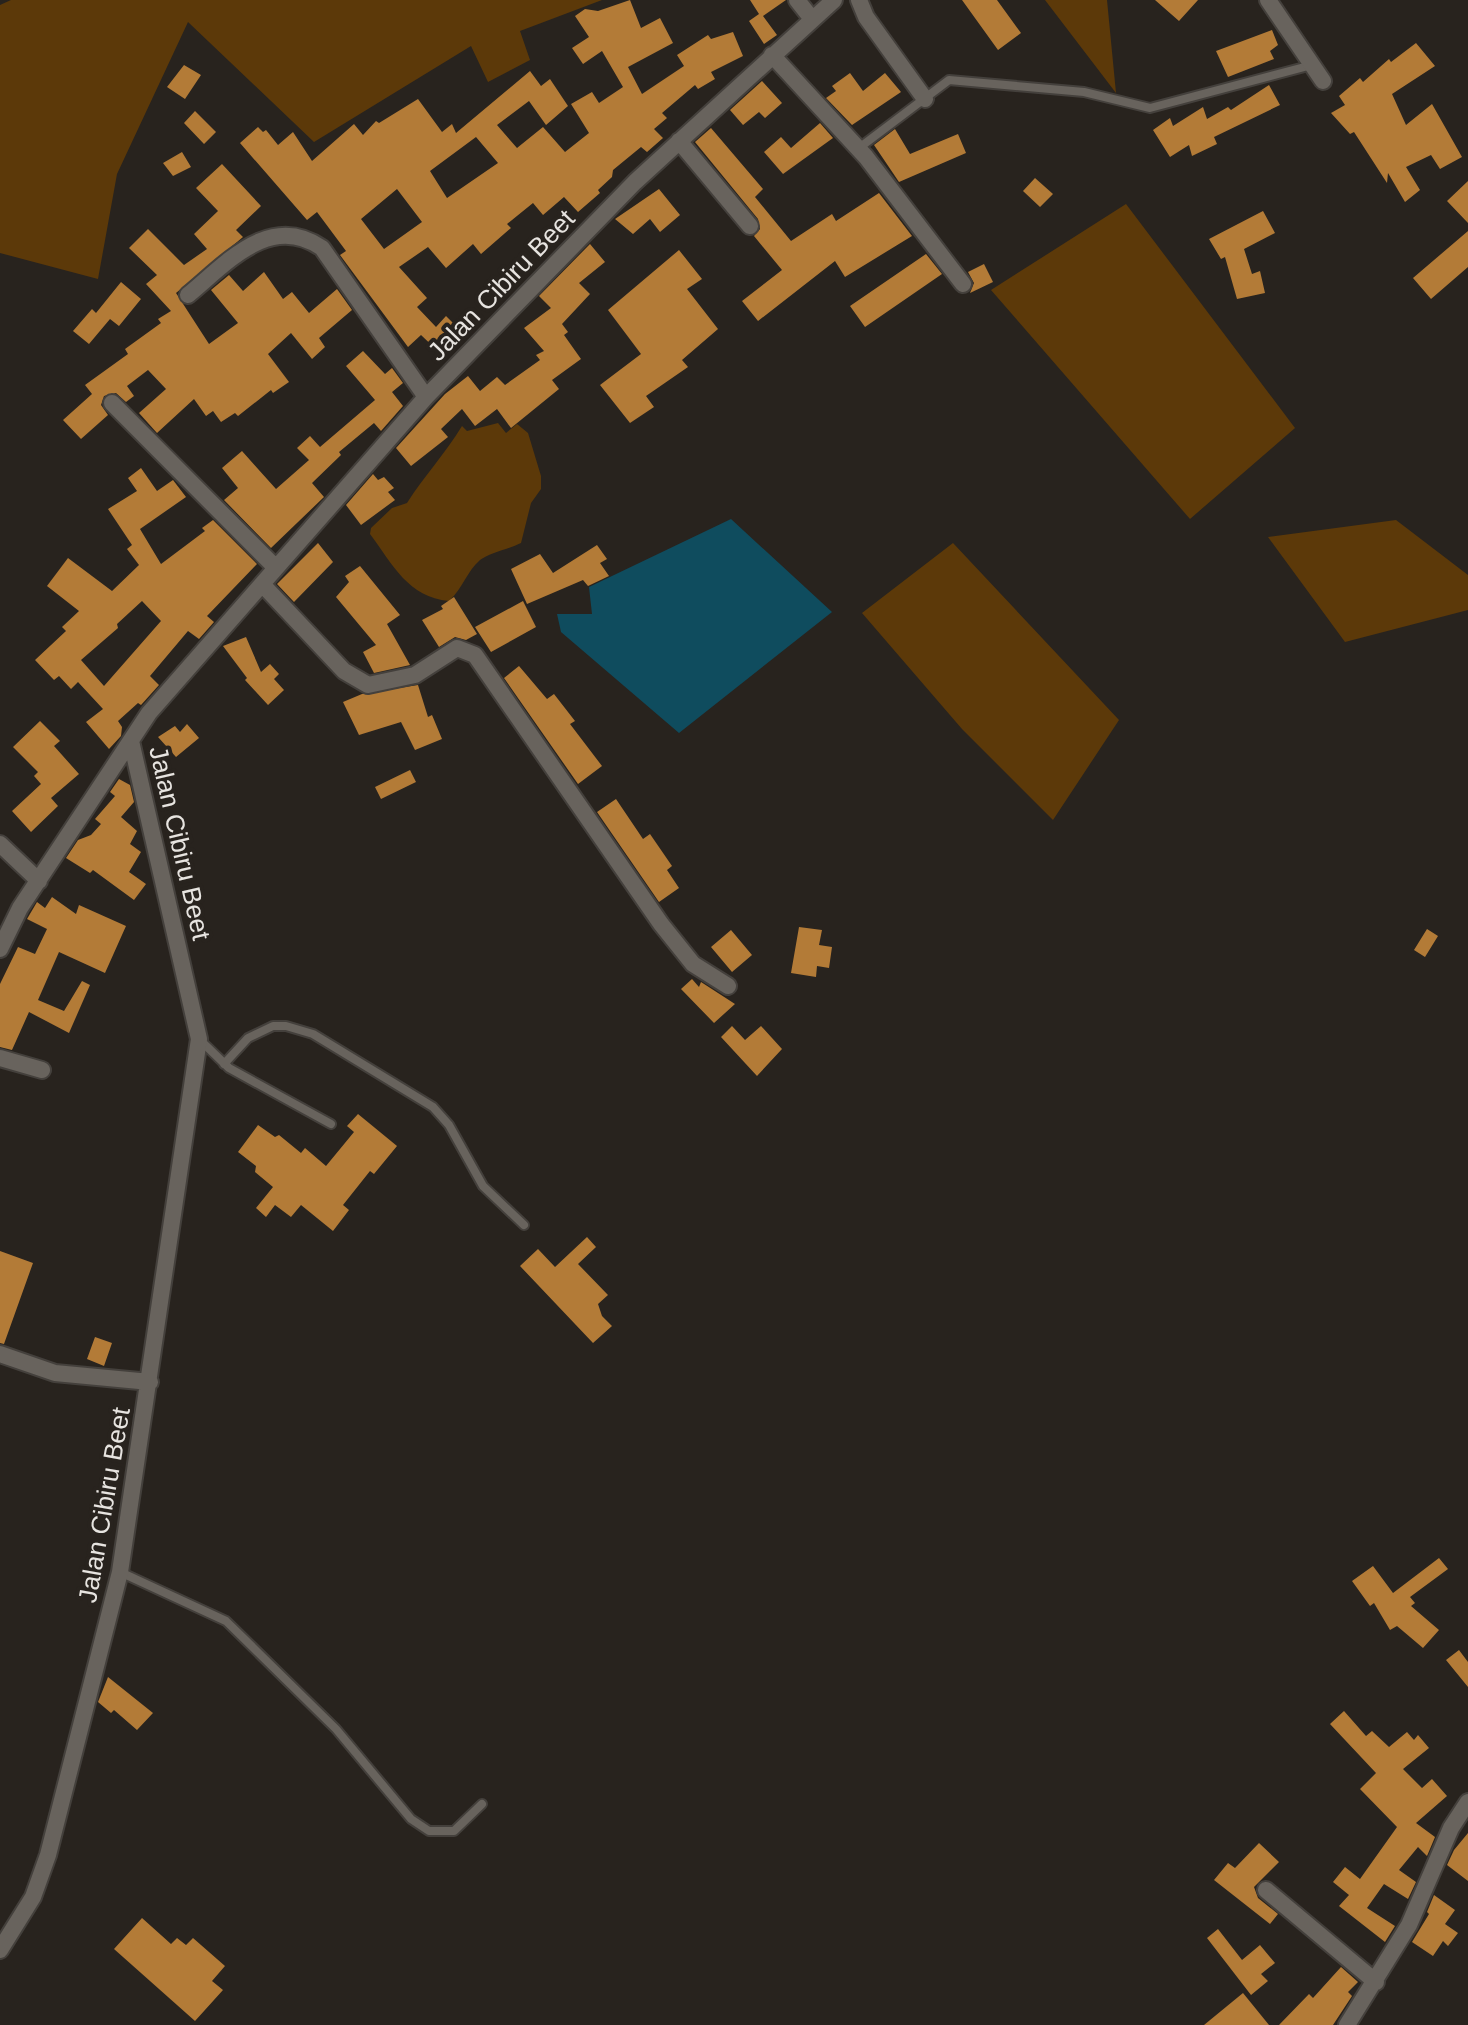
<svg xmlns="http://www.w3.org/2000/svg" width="1468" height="2025" font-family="Arial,sans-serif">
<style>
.green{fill:#5c3909}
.water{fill:#0f4c5e}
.building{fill:#b37b37;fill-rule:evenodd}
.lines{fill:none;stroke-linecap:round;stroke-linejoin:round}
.service-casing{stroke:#44403c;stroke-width:12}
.minor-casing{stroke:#44403c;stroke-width:20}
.service{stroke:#68635d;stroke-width:8}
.minor{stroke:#68635d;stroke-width:16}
.labels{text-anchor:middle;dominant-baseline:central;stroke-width:8;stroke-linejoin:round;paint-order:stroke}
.street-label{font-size:26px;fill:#e7e4e0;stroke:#28231e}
</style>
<rect width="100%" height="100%" fill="#28231e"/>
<!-- green -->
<path class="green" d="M11,0H602L520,31L530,60L488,82L471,46L314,142L188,22L117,174L98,279L0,253V5Z
M1045,0H1107L1116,93Z
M1126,204L1295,428L1190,519L991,290Z
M498,423L506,433L517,424L528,433L541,476V489L531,503L521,543C509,549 489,553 480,560C467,571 463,588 449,601C408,597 393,565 370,534L371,528L392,508L407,503C424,476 445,454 462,426L467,431Z
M1396,520L1468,575V610L1345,642L1268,537Z
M953,543L1119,720L1053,820L962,729L862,613Z"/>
<!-- water -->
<path class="water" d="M731,519L832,612L679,733L561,632L557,614H592L589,587Z"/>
<!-- building -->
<path class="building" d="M630,0L641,28L660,18L673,43L628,67L642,94L684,66L677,55L708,35L711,39L733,32L743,56L711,72L715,79L698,89L695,85L662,113L667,118L654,129L663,138L647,152L641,147L613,170L612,177L598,190L600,193L578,212L564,197L543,215L533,203L507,224L511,228L481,254L473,244L446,268L428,247L399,267L427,298L417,307L436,327L446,316L464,334L443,356L421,335L408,347L340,255L346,251L317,212L307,220L240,143L258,127L263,132L266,130L278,145L293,132L312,161L354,124L363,135L376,121L379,123L418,99L442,132L452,124L456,133L530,71L541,86L550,79L568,106L546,125L529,101L497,125L517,148L543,127L565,152L589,133L571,104L592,92L599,103L623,87L602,51L583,64L572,48L589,37L575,16L585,9L598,11ZM476,137L498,163L447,198L430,171ZM397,189L422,222L384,249L361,219Z
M750,0H786L763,16L777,35L764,44L749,21L759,14Z
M962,0H997L1021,33L998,50Z
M1155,0H1198L1179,21Z
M1272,30L1278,45L1270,51L1274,59L1228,77L1216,51Z
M1416,43L1435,66L1392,94L1406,125L1432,104L1462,157L1440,169L1431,155L1406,167L1420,190L1405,202L1388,173L1387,183L1354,132L1350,134L1331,113L1345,105L1339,96L1360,78L1363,82L1389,59L1391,62Z
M184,65L201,75L185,99L167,87Z
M850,73L863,91L885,73L901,92L852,125L826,98L836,91L832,86Z
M762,81L782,103L765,118L759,112L743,125L730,110Z
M1269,85L1280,105L1214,137L1217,144L1192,156L1189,145L1170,157L1153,130L1170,118L1173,126L1203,107L1207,119L1228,107L1231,110Z
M195,111L216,132L204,144L184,123Z
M820,123L833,138L783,174L764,152L781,137L791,148Z
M711,128L763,189L755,197L791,241L832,214L836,221L879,193L912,236L845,277L835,261L758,321L742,301L782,270L754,236L760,229L758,219L695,142Z
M895,129L910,154L958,134L966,153L899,182L874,145Z
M182,152L191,167L173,176L163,163Z
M222,164L261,206L236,230L243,237L176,293L209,344L238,323L211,290L229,275L243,291L264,272L283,299L292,292L309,313L337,289L352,310L319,338L325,347L312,359L291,333L268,354L289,382L273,393L271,390L238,416L235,413L221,422L213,411L206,416L194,399L157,433L139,413L166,389L148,370L127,386L134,396L126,402L116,393L104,396L101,405L108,415L81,439L63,420L92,394L85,385L128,354L125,349L161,323L158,319L171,311L146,284L157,275L129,248L148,229L184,265L207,249L194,234L218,211L196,188Z
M1035,178L1053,194L1040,207L1023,191Z
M1468,181V223L1447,201Z
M659,189L680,215L660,232L650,219L633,234L615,219Z
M1263,211L1275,233L1244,249L1252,274L1260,271L1265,293L1237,299L1225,257L1221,259L1209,239Z
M1468,231V267L1431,299L1413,278Z
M590,244L605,262L579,283L590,294L562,324L568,332L564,335L581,359L552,380L559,389L511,428L497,409L475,426L462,409L441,429L448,437L411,466L396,448L445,394L468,376L480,391L497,377L505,385L540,360L536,355L544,351L524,328L551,308L539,296Z
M679,250L702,279L687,289L718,329L682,360L688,367L646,396L654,407L630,423L600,385L641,354L608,310Z
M926,254L942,274L865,327L850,306Z
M984,264L993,282L970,293L974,283L968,272Z
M121,282L141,299L119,326L110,319L89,344L73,331L92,309L96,313Z
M363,351L385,374L392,368L403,383L392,392L403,406L381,431L374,423L339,452L341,455L312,483L324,497L271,548L224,500L238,488L222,468L242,451L276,489L309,460L297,448L310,436L320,447L375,400L346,366Z
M141,468L157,491L173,480L186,497L140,529L161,564L205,531L202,528L213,520L257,564L207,616L214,622L199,639L188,631L150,676L159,685L141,705L138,703L118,721L122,727L121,736L109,749L86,722L103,709L78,682L71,689L59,676L54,680L35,660L66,631L62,627L79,611L47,586L68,558L112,591L139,565L127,549L132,545L108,509L137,491L128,478ZM142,601L161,621L104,686L81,660L118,628L117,624Z
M373,474L378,480L384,477L394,488L388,492L395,500L361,525L346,505Z
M318,543L333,562L294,602L277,584Z
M597,545L607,559L600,563L609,576L588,586L583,580L527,604L511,569L540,554L553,573Z
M360,566L400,615L387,624L410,665L374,673L363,652L376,645L336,597L349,582L345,576Z
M454,597L477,634L466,640L455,637L439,647L422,620L443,609L441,606Z
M523,601L536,627L491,652L475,627Z
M246,637L261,672L270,664L279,674L274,679L284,690L268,705L245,680L247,678L223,646Z
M519,666L547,699L554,694L575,721L570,724L602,766L578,784L504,678Z
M418,685L428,717L432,715L442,739L415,750L401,722L359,735L343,702L362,694Z
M40,721L60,741L54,746L79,774L51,798L58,806L31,832L12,811L41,784L34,776L38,772L13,747Z
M187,724L199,738L176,757L158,737L175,726L180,732Z
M410,770L416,782L381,799L375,787Z
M119,779L130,785L134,802L121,817L137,831L130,844L141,852L129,872L146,884L134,900L93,870L90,873L66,858L78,840L91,835L101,824L95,819L115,796L110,792Z
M616,799L643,839L650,834L672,866L667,870L679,888L659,902L597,812Z
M52,897L76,914L79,905L126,926L105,973L59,952L38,1000L64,1011L82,981L90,985L69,1033L29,1012L12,1050L0,1047V984L18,947L35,954L47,929L27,919L37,902L45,908Z
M799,927L822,930L819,945L832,947L829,968L817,966L816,977L791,973Z
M1427,929L1438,936L1425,957L1414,950Z
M731,930L752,955L732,972L711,947Z
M692,979L699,987L701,982L735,1004L714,1023L681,989Z
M732,1026L745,1040L761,1026L782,1049L757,1076L721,1037Z
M358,1114L397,1146L374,1174L370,1171L343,1205L349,1210L333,1231L301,1205L291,1217L275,1205L266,1217L256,1208L273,1187L255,1172L256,1166L238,1152L258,1125L275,1137L279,1135L301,1153L305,1148L326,1166L354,1132L347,1126Z
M587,1237L596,1247L578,1264L608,1295L598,1304L602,1316L612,1326L593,1343L520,1266L538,1249L555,1267Z
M0,1251L33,1263L4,1344L0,1343Z
M95,1337L112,1343L104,1366L87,1359Z
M1439,1558L1448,1569L1410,1597L1415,1603L1411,1606L1439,1630L1423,1648L1397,1626L1390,1630L1374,1603L1370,1606L1352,1581L1373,1566L1393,1593Z
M1459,1650L1468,1662V1687L1446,1660Z
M108,1677L153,1713L137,1730L114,1710L111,1713L98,1702Z
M1344,1711L1366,1736L1372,1731L1389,1747L1407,1732L1414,1740L1418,1735L1429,1748L1403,1769L1422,1788L1432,1779L1447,1796L1416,1823L1435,1837L1427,1856L1418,1847L1399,1870L1416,1882L1408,1899L1384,1884L1367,1908L1395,1926L1385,1942L1339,1906L1349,1895L1333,1882L1345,1867L1360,1879L1397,1827L1360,1789L1376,1773L1330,1724Z
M1468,1833V1881L1447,1865L1454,1850Z
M1259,1843L1279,1862L1254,1887L1258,1898L1278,1914L1270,1924L1214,1880L1228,1863L1235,1868Z
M1434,1895L1455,1910L1445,1924L1458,1933L1448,1946L1443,1941L1433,1956L1412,1942L1429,1914L1427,1912Z
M142,1918L171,1944L177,1938L186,1945L193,1938L225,1966L212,1981L223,1990L195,2021L114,1949Z
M1218,1929L1242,1960L1260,1945L1275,1963L1261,1974L1268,1981L1251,1995L1207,1938Z
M1341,1967L1358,1982L1348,1992L1352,1996L1333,2025H1279L1309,1994L1313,1998Z
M1243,1993L1269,2025H1204Z"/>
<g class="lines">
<defs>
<path id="service" d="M859,148L949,80L1084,92L1150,108L1312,65
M200,1040L229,1068L331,1124
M224,1064L248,1038L273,1026H286L313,1034L433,1107L449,1125L483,1186L524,1225
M120,1572L226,1621L336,1729L411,1819L429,1831H454L482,1804"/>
<path id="minor" d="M797,0L812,19
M859,0L866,17L925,99
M1268,0L1323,81
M772,55L866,157L963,284
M679,141L750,226
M188,295C227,263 270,212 322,248L426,397
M112,403L276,568
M262,584L344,671L368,685L415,675L457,648L475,655L661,924L693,964L728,986
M0,844L39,881
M0,949L20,908L149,713L426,397L635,182L834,0
M0,1058L42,1070
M0,1354L55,1373L150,1382
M1266,1890L1376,1982
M0,1950L33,1897L48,1855L120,1572L199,1039L131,741
M1347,2025L1409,1925L1451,1828L1468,1802"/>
</defs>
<!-- service casing -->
<use href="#service" class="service-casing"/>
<!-- minor casing -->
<use href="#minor" class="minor-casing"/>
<!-- service -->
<use href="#service" class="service"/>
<!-- minor -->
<use href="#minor" class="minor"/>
</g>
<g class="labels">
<!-- street labels -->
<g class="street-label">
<text transform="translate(501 285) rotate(-46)">Jalan Cibiru Beet</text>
<text transform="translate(180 843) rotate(77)">Jalan Cibiru Beet</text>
<text transform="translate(104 1505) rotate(-80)">Jalan Cibiru Beet</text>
</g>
</g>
</svg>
